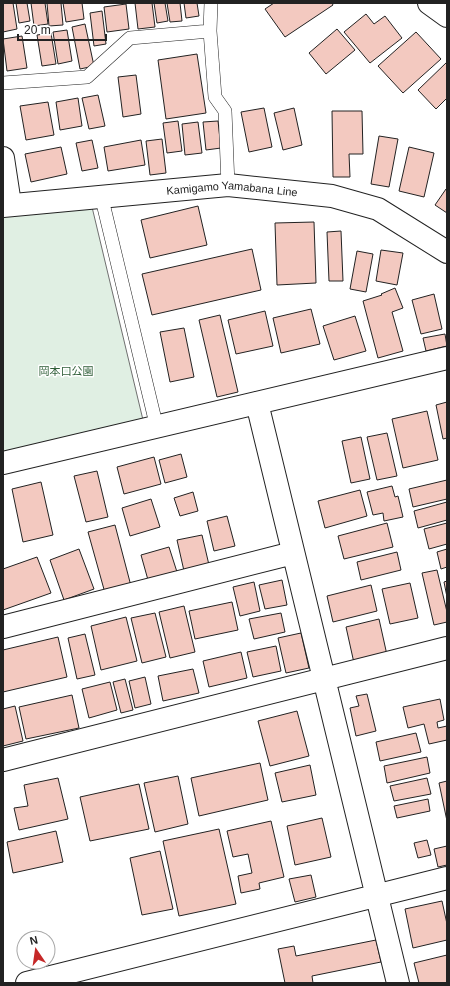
<svg xmlns="http://www.w3.org/2000/svg" width="450" height="986" font-family="Arial,'Noto Sans JP',sans-serif">
<style>
.green{fill:#e0efe3;stroke:#6f6f6f}
.building{fill:#f3c9c0;stroke:#222}
.lines{fill:none;stroke-linecap:round;stroke-linejoin:round}
.lane-casing{stroke:#222;stroke-width:14}
.street-casing{stroke:#222;stroke-width:24}
.secondary-casing{stroke:#222;stroke-width:24}
.lane{stroke:#fff;stroke-width:13}
.street{stroke:#fff;stroke-width:22}
.secondary{stroke:#fff;stroke-width:22}
.labels{text-anchor:middle;dominant-baseline:central;stroke-width:3;stroke-linejoin:round;paint-order:stroke}
.street-label{font-size:11px;fill:#222;stroke:#fff}
.park-label{font-size:11px;fill:#2f5e38;stroke:#fff}
</style>
<rect width="100%" height="100%" fill="#fff"/>
<!-- green -->
<path class="green" d="M92,207L143,420L3,453V216Z"/>
<!-- building -->
<path class="building" d="M3,3H13L17,29L3,32Z
M16,3H27L30,21L19,23Z
M31,3H45L48,24L34,26Z
M47,3H61L63,25L49,26Z
M63,3H82L84,19L66,22Z
M135,3H152L155,27L138,29Z
M154,3H165L168,21L157,23Z
M167,3H180L182,21L170,22Z
M184,3H197L199,16L186,18Z
M274,3H332L333,5L285,37L265,9Z
M126,4L129,29L107,32L104,7Z
M102,11L106,44L94,46L90,13Z
M366,14L374,24L385,16L402,38L370,63L344,32Z
M85,24L94,66L80,69L72,27Z
M337,29L355,50L326,74L309,53Z
M67,30L72,61L58,64L53,32Z
M416,32L441,59L403,93L378,66Z
M51,33L56,64L42,66L37,35Z
M22,36L27,68L7,71L3,39Z
M197,54L206,113L166,119L158,60Z
M447,62V98L436,109L418,90Z
M136,75L141,114L123,117L118,77Z
M98,95L105,126L89,129L82,98Z
M78,98L82,126L60,130L56,102Z
M48,102L54,135L26,140L20,106Z
M264,108L272,147L249,152L241,112Z
M294,108L302,145L283,150L274,113Z
M332,111H362L363,154H349L350,177H333Z
M178,121L182,151L167,153L163,123Z
M218,121L221,148L206,150L203,122Z
M198,122L202,153L185,155L182,124Z
M379,136L398,139L389,187L371,184Z
M162,139L166,173L150,175L146,141Z
M92,140L98,168L82,171L76,143Z
M141,140L145,165L108,171L104,147Z
M61,147L67,174L31,182L25,154Z
M409,147L434,153L424,197L399,191Z
M446,189L447,190V213L435,205Z
M198,206L207,245L150,258L141,220Z
M314,222L316,283L277,285L275,223Z
M341,231L343,281H329L327,232Z
M252,249L261,290L152,315L142,274Z
M381,250L403,253L397,285L376,281Z
M357,251L373,254L366,292L350,289Z
M395,288L403,308L392,312L403,351L378,358L363,301L382,295L381,294Z
M434,294L442,329L421,334L412,300Z
M311,309L320,344L281,353L273,318Z
M265,311L273,346L236,354L228,320Z
M220,315L238,392L217,397L199,320Z
M355,316L366,351L334,360L323,326Z
M184,328L194,377L170,382L160,332Z
M445,334L447,346L426,351L423,338Z
M447,402V438L443,439L436,405Z
M427,411L438,460L403,468L392,419Z
M387,433L397,476L377,480L367,437Z
M361,437L370,479L351,483L342,441Z
M181,454L187,477L165,483L159,460Z
M154,457L161,484L124,494L117,467Z
M97,471L108,517L86,522L74,476Z
M447,480V499L413,507L409,489Z
M41,482L53,535L23,542L12,489Z
M392,486L395,497L398,496L403,517L384,521L383,513L373,515L367,492Z
M360,490L367,516L325,528L318,501Z
M193,492L198,511L180,516L174,498Z
M151,499L160,527L130,536L122,508Z
M447,502V520L418,528L414,511Z
M227,516L235,546L214,551L207,521Z
M387,523L393,547L344,559L338,536Z
M447,523V544L429,549L424,529Z
M115,525L131,586L105,593L88,532Z
M202,535L209,565L184,571L177,540Z
M169,547L177,572L148,580L141,555Z
M79,549L94,589L64,600L50,560Z
M447,549V567L441,569L437,552Z
M397,552L401,570L361,580L357,562Z
M37,557L51,593L3,610V569Z
M437,570L447,612V622L434,625L422,573Z
M282,580L287,605L265,609L259,585Z
M447,581V597L444,582Z
M254,582L260,611L240,616L233,587Z
M410,583L418,618L390,624L382,589Z
M371,585L377,611L333,622L327,596Z
M232,602L238,630L195,639L189,611Z
M184,606L195,652L170,658L159,612Z
M155,613L166,657L142,663L131,618Z
M281,613L285,632L254,639L249,619Z
M126,617L137,661L101,670L91,626Z
M379,619L387,655L354,663L346,627Z
M301,633L309,668L286,673L278,638Z
M85,634L95,675L77,679L68,638Z
M58,637L67,677L3,692V650Z
M276,646L281,671L253,677L247,652Z
M241,652L247,678L209,687L203,661Z
M193,669L199,693L163,701L158,676Z
M145,677L151,704L135,708L129,681Z
M125,679L133,710L121,713L113,682Z
M110,682L117,710L89,718L82,689Z
M367,694L376,731L356,736L350,708L359,706L356,696Z
M72,695L79,728L26,739L19,707Z
M440,699L444,720L437,722L438,728L447,726V740L429,744L424,724L408,728L403,707Z
M15,706L23,741L3,746V709Z
M297,711L309,756L270,766L258,721Z
M416,733L421,752L380,761L376,742Z
M427,757L430,773L387,783L384,766Z
M260,763L268,800L199,816L191,778Z
M310,765L316,795L282,802L275,773Z
M178,776L188,824L155,832L144,783Z
M58,778L68,819L19,830L14,808L28,806L24,785Z
M427,778L431,794L394,801L390,786Z
M447,781V821L439,783Z
M139,784L149,829L90,841L80,797Z
M428,799L430,811L397,818L394,806Z
M322,818L331,857L295,865L287,826Z
M271,821L284,877L259,883L260,889L241,893L238,876L252,873L248,854L233,857L227,831Z
M219,829L236,904L179,916L163,841Z
M56,831L63,862L13,873L7,842Z
M427,840L431,855L418,858L414,843Z
M447,846V865L438,867L434,849Z
M160,851L173,909L142,915L130,858Z
M311,875L316,897L295,902L289,879Z
M442,901L447,924V940L413,948L405,909Z
M376,940L381,962L312,976L313,983H285L278,949L294,946L296,956Z
M447,955V983H419L414,963Z"/>
<g class="lines">
<defs>
<path id="lane" d="M211,3L210,31L215,97L225,111L228,185
M3,83L87,77L130,38L210,31
M101,195L157,428"/>
<path id="street" d="M429,3L447,16
M3,158L10,204
M257,403L398,983
M3,463L447,358
M3,627L293,553
M3,760L447,648
M27,983L447,878"/>
<g id="secondary">
<path id="s1" d="M3,206L228,185L332,196L378,209L447,252"/>
</g>
</defs>
<!-- lane casing -->
<use href="#lane" class="lane-casing"/>
<!-- street casing -->
<use href="#street" class="street-casing"/>
<!-- secondary casing -->
<use href="#secondary" class="secondary-casing"/>
<!-- lane -->
<use href="#lane" class="lane"/>
<!-- street -->
<use href="#street" class="street"/>
<!-- secondary -->
<use href="#secondary" class="secondary"/>
</g>
<g class="labels">
<!-- street labels -->
<g class="street-label">
<text stroke="none"><textPath href="#s1" startOffset="230">Kamigamo Yamabana Line</textPath></text>
</g>
<!-- park labels -->
<g class="park-label">
<text x="66" y="371">岡本口公園</text>
</g>
</g>
<!-- border -->
<rect width="450" height="986" fill="none" stroke="#222222" stroke-width="8"/>
<!-- north arrow -->
<g transform="translate(36 950) rotate(347)"><circle r="19" fill="#ffffff" stroke="#a7a7a7"/>
<path d="M0-3L7 15L0 10L-7 15Z" fill="#c62828"/>
<text y="-6" font-size="11" font-weight="bold" text-anchor="middle" fill="#222222">N</text>
</g>
<!-- scale -->
<path d="M18 34v6h88v-6" fill="none" stroke="#222222" stroke-width="2"/>
<text x="24" y="34" font-size="12" fill="#222222" stroke="#ffffff" stroke-width="3" paint-order="stroke">20 m</text>
</svg>
